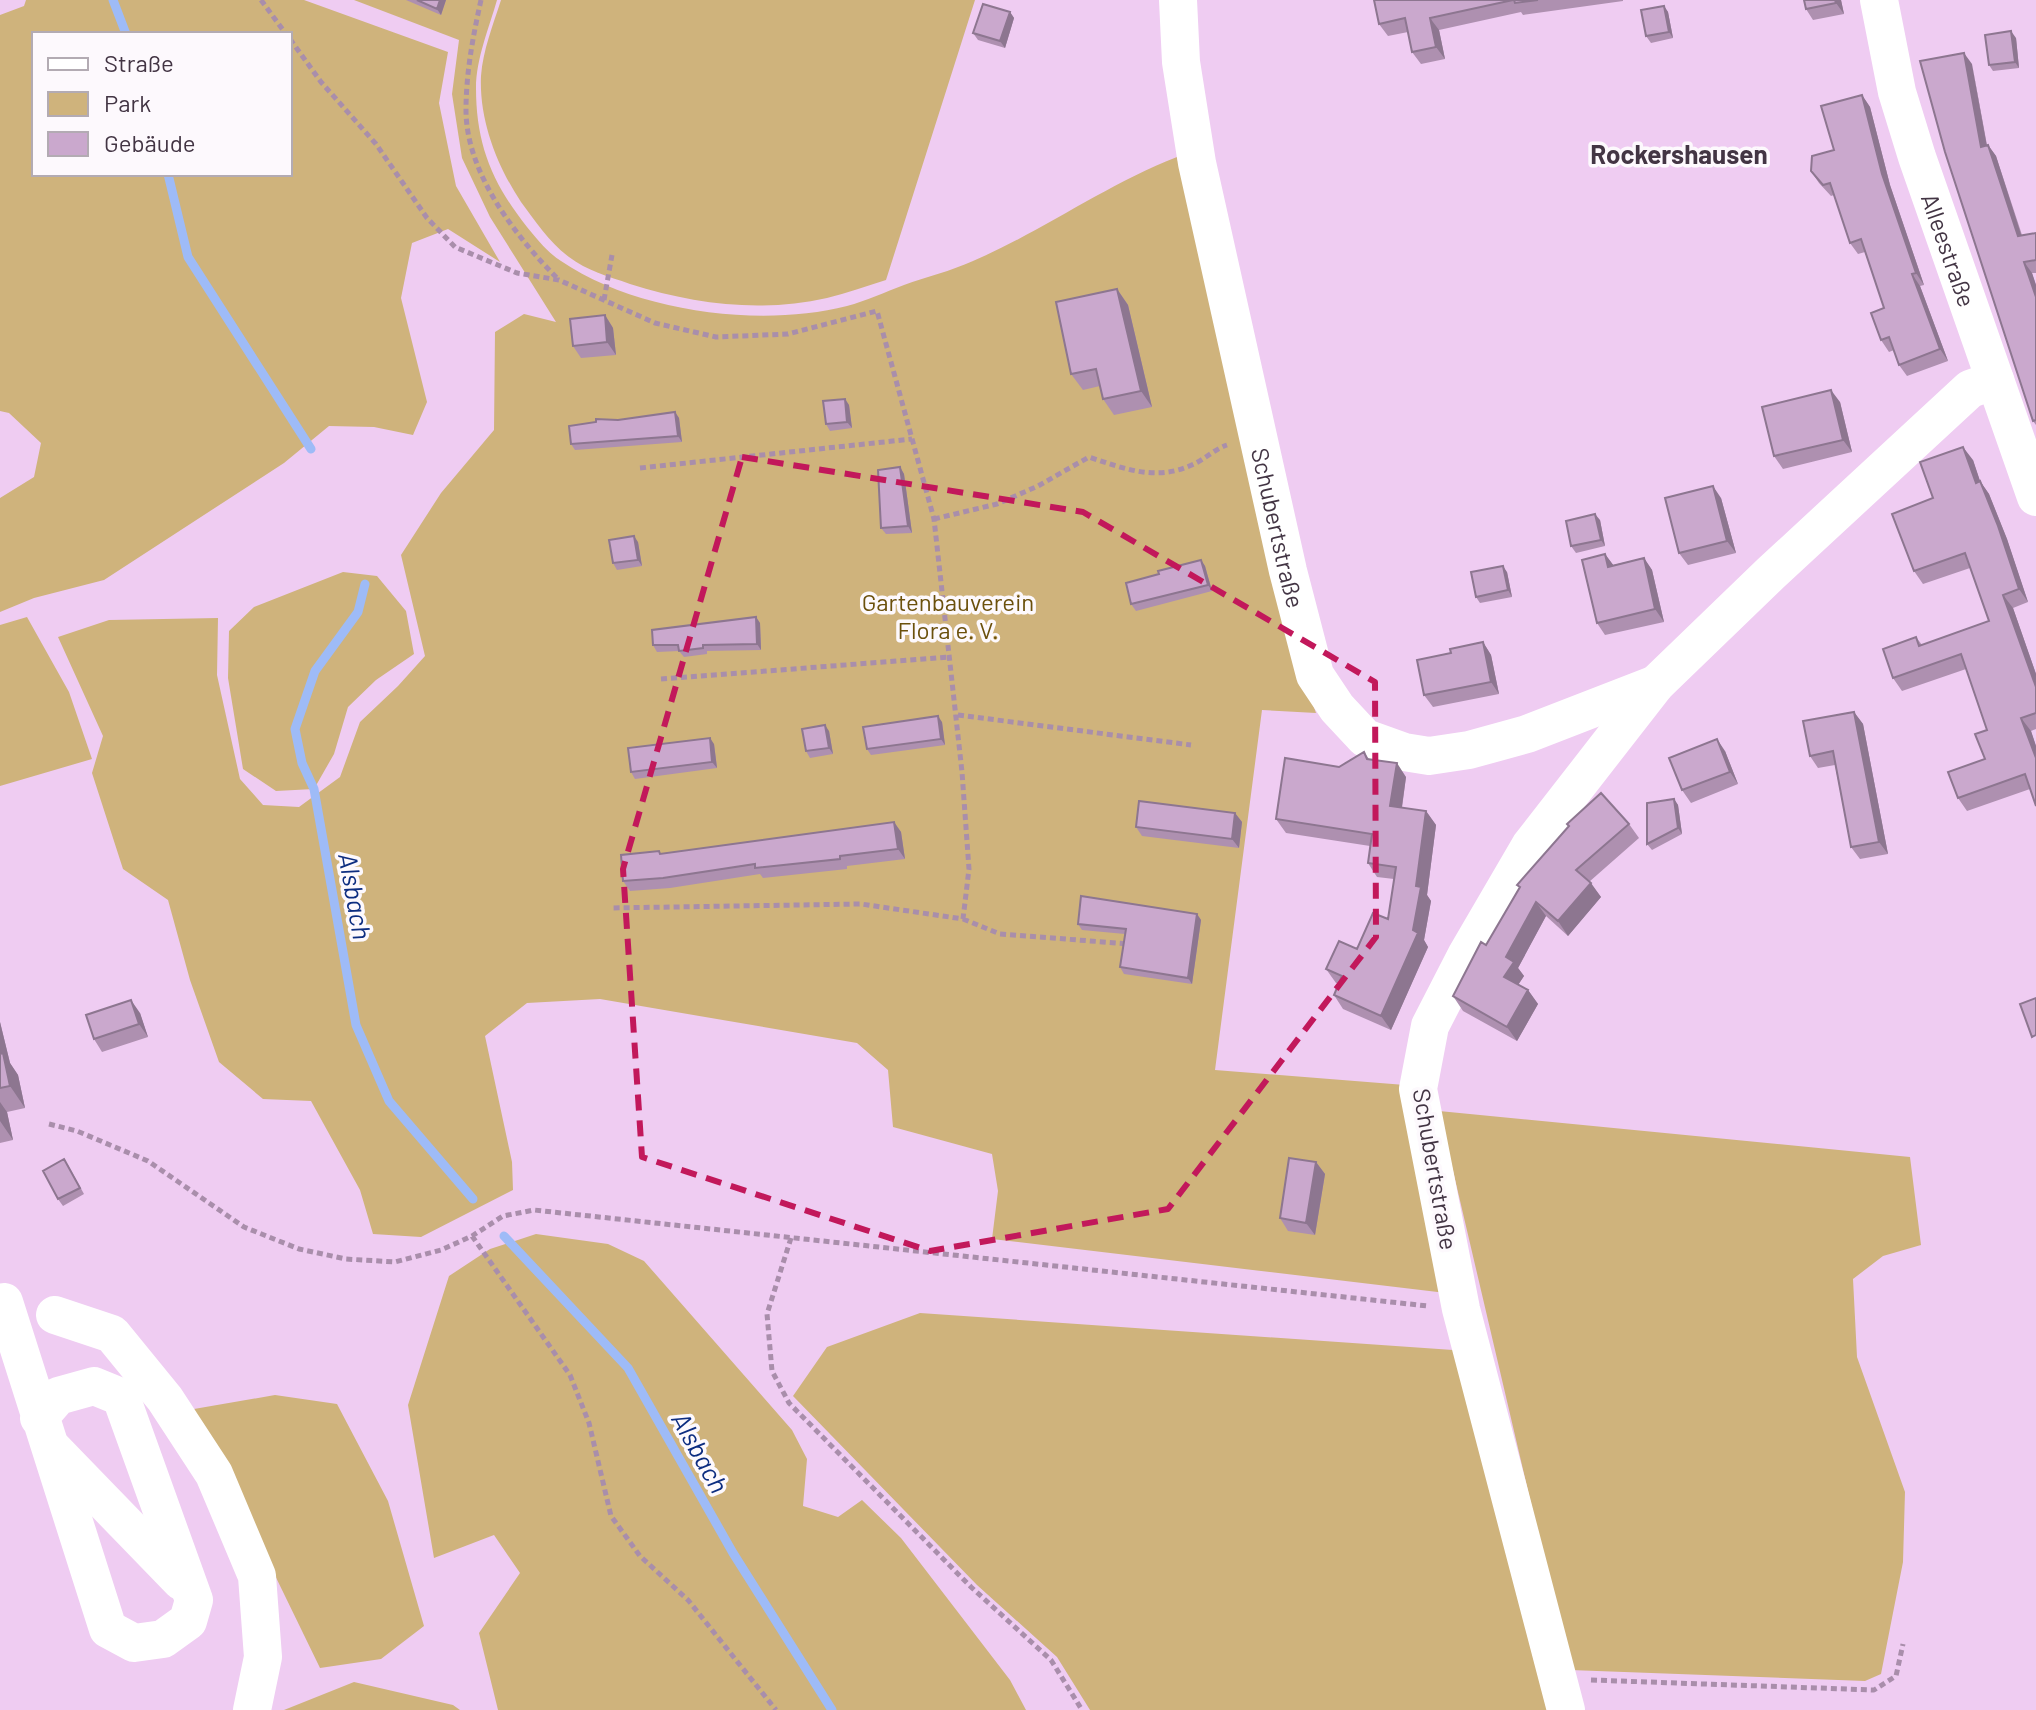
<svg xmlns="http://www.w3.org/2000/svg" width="2036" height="1710" font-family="Barlow,sans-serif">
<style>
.green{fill:#cfb37c;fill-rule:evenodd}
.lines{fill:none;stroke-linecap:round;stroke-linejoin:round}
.stream{stroke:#9ebbf7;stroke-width:9}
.path{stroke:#a98eab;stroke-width:5;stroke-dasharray:6 4;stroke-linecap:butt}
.minor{stroke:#fff;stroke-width:38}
.wall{fill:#ae90b0}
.shaded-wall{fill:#8d7690}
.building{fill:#caa8cd;stroke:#8d7690;stroke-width:2}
.marked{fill:none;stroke:#c2185b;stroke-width:6;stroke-dasharray:16 10;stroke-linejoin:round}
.labels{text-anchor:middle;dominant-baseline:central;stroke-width:7;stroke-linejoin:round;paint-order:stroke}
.street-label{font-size:24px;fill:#433544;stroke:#fdf9fd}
.park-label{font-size:24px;fill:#6b500c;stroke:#fdf9fd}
.neighbourhood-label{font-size:26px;font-weight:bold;fill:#433544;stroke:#fdf9fd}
.water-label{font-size:26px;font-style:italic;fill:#0d2d80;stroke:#fdf9fd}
</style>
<rect width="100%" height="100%" fill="#efccf2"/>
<!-- green -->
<path class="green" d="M26,0H304L448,52L439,103L456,186L500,262L448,229L412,243L401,298L427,402L413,435L374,427L329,426L284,463L104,580L34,598L0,612V498L34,477L41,443L9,413L0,411V15L24,6ZM34,34H290V174H34Z
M354,0H497C489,28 476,59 476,88C476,144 492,183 527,227C537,239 547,252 561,261C636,312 760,328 847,306C866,301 885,292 904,285C926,277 951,271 973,261C1043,231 1105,185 1177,157L1284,620L1316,713L1262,710L1215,1070L1405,1085L1446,1293L992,1239L998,1191L992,1154L893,1127L888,1070L857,1043L600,999L527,1003L485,1036L512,1162L513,1190L421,1237L373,1234L360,1190L311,1101L263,1099L219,1062L190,980L168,900L123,869L92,773L103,736L58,637L109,620L218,618L217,675L240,779L263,805L299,807L340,777L360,722L398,686L425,656L401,555L441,493L494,430L495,332L524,314L556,322L490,217L462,158L452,94L459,40Z
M501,0H975L886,280C866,286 847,293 827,298C760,313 694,304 630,284C608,276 587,271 569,257C550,243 535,221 521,202C497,166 479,120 481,76C483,50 493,25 501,0Z
M343,572L377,576L406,611L414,654L376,680L348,707L334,754L314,789L276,791L243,769L228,678L229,631L254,607Z
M27,617L69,692L92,759L0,786V625Z
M1439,1111L1910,1157L1921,1245L1883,1256L1853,1279L1857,1357L1905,1492L1903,1562L1881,1674L1865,1681L1570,1670Z
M536,1234L608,1244L644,1261L792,1430L807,1459L803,1506L838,1517L862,1500L901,1538L1010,1680L1026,1710H498L479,1633L520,1573L494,1535L434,1558L408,1405L449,1276L490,1249Z
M920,1313L1453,1350L1547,1710H1090L1057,1657L977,1585L793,1396L827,1347Z
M275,1395L337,1404L388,1501L424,1626L381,1659L320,1668L194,1409Z
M354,1682L453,1705L460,1710H284Z"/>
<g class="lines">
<!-- stream -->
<path class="stream" d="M113,0L126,34
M168,174L188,257L311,449
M365,584L358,612L315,671L295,729L302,763L314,789L356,1025L389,1101L473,1199
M504,1236L628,1368L733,1553L832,1710"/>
<!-- path -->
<path class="path" d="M261,0L286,34
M481,0C473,36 466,73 466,110C466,173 516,237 558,279
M290,39L321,82L376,144L427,218L455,247L517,273L559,280L655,323L716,337L788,334L877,311L934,519L962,772L969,869L963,919L861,904L610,908
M604,300L612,255
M640,468L912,439
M934,519L997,504L1038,486L1089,457C1125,469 1157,482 1194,464C1205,459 1215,449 1227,445
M661,679L950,657
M958,715L1191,745
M963,919L1000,934L1130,944
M49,1124L77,1131L148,1161L244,1227L299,1249L346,1259L395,1262L441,1250L472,1236L503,1216L534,1210L1428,1306
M472,1236L570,1375L589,1423L611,1516L640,1556L688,1600L776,1710
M791,1238L767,1314L772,1371L789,1403L971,1587L1051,1660L1082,1710
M1591,1680L1874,1690L1896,1676L1903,1644"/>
<!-- minor -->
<g class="minor">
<path id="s1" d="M1178,0L1181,62L1197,163L1288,571L1315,675L1337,708L1365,738L1404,752L1429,756L1469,750L1527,734L1656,684"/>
<path id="s2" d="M1879,0L1897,92L1917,157L2036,497"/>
<path d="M4,1302L108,1629L134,1643L163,1639L188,1621L194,1600L121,1397L94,1386L58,1396L39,1418"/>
<path d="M55,1315L112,1334L165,1399L214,1474L257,1576L263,1657L252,1710"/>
<path d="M54,1450L181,1581"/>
<path d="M1566,1710L1461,1309L1418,1089L1430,1026L1467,954L1530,846L1656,684L1771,573L1970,389L1995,380"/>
</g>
</g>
<!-- wall -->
<path class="wall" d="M406,0H446L441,15Z
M1374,0H1623V1L1523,15L1521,12L1439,30L1445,59L1421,64L1412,52L1408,32L1388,36L1379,24Z
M1841,0L1844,14L1813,20L1806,9Z
M1664,6L1668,12L1673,38L1651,43L1646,36Z
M1010,12L1014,18L1005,48L978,40L973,33Z
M2016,38L2019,68L1993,71L1989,65Z
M1972,64L1987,145H1988L1996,156L2022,235L2036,233V273H2032L2036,285V425L2033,421Z
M1862,95L1870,107L1890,185L1924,285L1920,286L1948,361L1907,376L1899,365L1894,350L1889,352L1881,340L1884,308L1865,252L1858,254L1850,243L1834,195L1831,196L1819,183L1811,171L1834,150Z
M1117,289L1128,305L1152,407L1114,415L1103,399L1100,386L1083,390L1071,374Z
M605,315L613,328L616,355L581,358L573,346Z
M845,399L849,405L852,428L830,431L826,424Z
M1840,402L1852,452L1783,469L1774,456Z
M675,412L679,418L682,442L575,450L571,444L618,420Z
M1973,460L1980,481L1989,494L2007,539L2028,602L2013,608L2036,674V729L2031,731L2036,746V806L2030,789L1967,811L1958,798L1985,759L1987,730L1966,669L1902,691L1893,678L1916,637L1922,645L1989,621L1970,568L1923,584L1914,571L1933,498Z
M900,467L904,474L912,533L886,534L881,528Z
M1721,498L1736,553L1688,565L1679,553Z
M1600,520L1605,546L1576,553L1571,546Z
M638,542L642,566L617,570L613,563Z
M1605,554L1613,565L1644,558L1652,570L1664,622L1605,635L1597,623Z
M1201,560L1205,566L1212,591L1136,611L1131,604L1159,574Z
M1507,572L1512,597L1480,603L1476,597Z
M756,617L760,623L761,650L707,651V654L684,657L679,651L657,652L653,645Z
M1483,642L1491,655L1499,694L1433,707L1424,695L1451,653Z
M1854,712L1863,724L1888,854L1860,859L1851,847L1835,765L1818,768L1810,756Z
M942,722L945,745L871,755L867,749Z
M829,731L833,754L810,758L806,751Z
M714,744L717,768L635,779L631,772Z
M1725,751L1738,784L1691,803L1682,790Z
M1364,752L1369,759L1406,777L1402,808L1426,811L1436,825L1427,895L1431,901L1424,940L1428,947L1391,1030L1343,1009L1334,995L1339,984L1336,983L1326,969L1357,949L1388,919L1394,879L1377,877L1368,863L1370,846L1286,833L1276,819L1339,767Z
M1674,799L1678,805L1682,834L1652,850L1647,844Z
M1235,813L1242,822L1239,848L1142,836L1136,827Z
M894,822L901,832L905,859L847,866V869L763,878L760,874L670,888L630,891L623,881L659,851L661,854Z
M1629,824L1639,838L1589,882L1601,897L1568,936L1546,916L1518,968L1524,976L1518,985L1528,990L1538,1004L1517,1041L1463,1011L1453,996L1486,945L1519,888L1517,885Z
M1197,914L1201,920L1192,984L1124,974L1120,967L1125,934L1082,930L1078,924Z
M140,1013L148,1037L102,1052L94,1039Z
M0,1022L10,1063L18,1075L25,1108L7,1112L13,1140L0,1143Z
M1316,1162L1325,1174L1315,1235L1288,1231L1280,1218Z
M68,1165L84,1194L63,1206L58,1199Z"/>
<!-- shaded-wall -->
<path class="shaded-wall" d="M440,0H446L441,15L437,9Z
M1835,0H1841L1844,14L1836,3Z
M1664,6L1668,12L1673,38L1669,32Z
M1010,12L1014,18L1005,48L1000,41Z
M1430,18L1439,30L1445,59L1436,47Z
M2011,31L2016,38L2019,68L2015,62Z
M1964,53L1972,64L1989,158L1981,147Z
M1862,95L1870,107L1890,185L1924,285L1916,273L1882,174Z
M1988,145L1996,156L2025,247L2018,236Z
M2024,262L2032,273L2036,285V297Z
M1912,274L1920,286L1948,361L1940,349Z
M1117,289L1128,305L1152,407L1141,391Z
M605,315L613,328L616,355L607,342Z
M1831,390L1840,402L1852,452L1843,440Z
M845,399L849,405L852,428L847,422Z
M675,412L679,418L682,442L678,436Z
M1963,447L1973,460L1985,496L1976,483Z
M900,467L904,474L912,533L908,526Z
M1980,481L1989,494L2007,539L2028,602L2019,589Z
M1713,486L1721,498L1736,553L1727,541Z
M1595,514L1600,520L1605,546L1601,540Z
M634,536L638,542L642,566L638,560Z
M1605,554L1614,566L1608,567Z
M1644,558L1652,570L1664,622L1655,609Z
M1201,560L1205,566L1212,591L1208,585Z
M1503,566L1507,572L1512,597L1508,590Z
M2003,595L2013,608L2036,674V687Z
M756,617L760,623L761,650L757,644Z
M1483,642L1491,655L1499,694L1491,682Z
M1854,712L1863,724L1888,854L1879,842Z
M938,716L942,722L945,745L941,739Z
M2021,718L2031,731L2036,746V758Z
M825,725L829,731L833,754L829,748Z
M710,738L714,744L717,768L712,762Z
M1717,739L1725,751L1738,784L1730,772Z
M1397,763L1406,777L1400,820L1390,806Z
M1674,799L1678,805L1682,834L1678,828Z
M1426,811L1436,825L1427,895L1431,901L1424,940L1428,947L1391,1030L1381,1016L1416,886Z
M1235,813L1242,822L1239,848L1232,839Z
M894,822L901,832L905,859L898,849Z
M1591,883L1601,897L1568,936L1558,921Z
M1536,902L1546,916L1518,968L1524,976L1514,991L1504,977L1506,957Z
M1197,914L1201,920L1192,984L1188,978Z
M1528,990L1538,1004L1517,1041L1507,1027Z
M131,1000L140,1013L148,1037L139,1024Z
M0,1022L10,1063L18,1075L25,1108L10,1086L0,1058Z
M0,1102L7,1112L13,1140L0,1121Z
M1316,1162L1325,1174L1315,1235L1306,1223Z"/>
<!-- building -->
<path class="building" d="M417,0H440L437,9Z
M1374,0H1513L1430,18L1436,47L1412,52L1405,18L1379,24Z
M1514,0H1538L1515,3Z
M1804,0H1835L1836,3L1806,9Z
M983,4L1010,12L1000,41L973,33Z
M1664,6L1669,32L1646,36L1641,10Z
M2011,31L2015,62L1989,65L1985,35Z
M1964,53L1981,147L1988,145L2018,236L2036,233V260L2024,262L2036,297V420L2033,421L1945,152L1920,61Z
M1862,95L1882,174L1916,273L1912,274L1940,349L1899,365L1889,337L1881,340L1871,313L1884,308L1861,239L1850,243L1830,183L1823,185L1811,171L1812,156L1834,150L1821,106Z
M1117,289L1141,391L1103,399L1096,369L1071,374L1056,302Z
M605,315L607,342L573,346L570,319Z
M1831,390L1843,440L1774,456L1762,407Z
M845,399L847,422L826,424L823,401Z
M675,412L678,436L571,444L569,426L596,422V419L618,420Z
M1963,447L1976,483L1980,481L1998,526L2019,589L2003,595L2036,687V713L2021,718L2036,758V806L2025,774L1958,798L1948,772L1985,759L1975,734L1987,730L1961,654L1893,678L1883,649L1916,637L1919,646L1989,621L1965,553L1914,571L1892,514L1933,498L1920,462Z
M900,467L908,526L881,528L878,470Z
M1713,486L1727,541L1679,553L1665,498Z
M1595,514L1601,540L1571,546L1566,521Z
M634,536L638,560L613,563L609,540Z
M1605,554L1608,567L1644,558L1655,609L1597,623L1582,560Z
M1201,560L1208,585L1131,604L1126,583L1159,574L1158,571Z
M1503,566L1508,590L1476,597L1471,572Z
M756,617L757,644L703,645V648L679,651L678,645H653L652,630Z
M1483,642L1491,682L1424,695L1417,660L1451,653L1450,649Z
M1854,712L1879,842L1851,847L1833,751L1810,756L1803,721Z
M938,716L941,739L867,749L863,727Z
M825,725L829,748L806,751L802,729Z
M710,738L712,762L631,772L628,748Z
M1717,739L1730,772L1682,790L1669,758Z
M1364,752L1367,759L1397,763L1390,806L1426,811L1416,886L1421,887L1413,930L1418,933L1381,1016L1334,995L1342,976L1326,969L1339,941L1357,949L1373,913L1388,919L1396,867L1368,863L1372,834L1276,819L1285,758L1339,767Z
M1601,793L1629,824L1576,870L1591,883L1558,921L1536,902L1506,957L1514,962L1504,977L1528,990L1507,1027L1453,996L1481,942L1486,945L1520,887L1517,885L1569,826L1567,824Z
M1674,799L1678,828L1647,844V803Z
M1139,801L1235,813L1232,839L1136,827Z
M894,822L898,849L840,856V859L755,868V864L663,878L623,881L621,855L659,851L660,854Z
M1081,896L1197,914L1188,978L1120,967L1126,929L1078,924Z
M2036,998V1035L2032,1037L2020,1004Z
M131,1000L139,1024L94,1039L86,1015Z
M3,1053L10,1086L0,1088V1054Z
M1289,1158L1316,1162L1306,1223L1280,1218Z
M64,1159L80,1188L58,1199L43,1171Z"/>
<!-- marked area -->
<path class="marked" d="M742,457L1083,512L1375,682L1376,937L1168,1209L930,1251L642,1157L623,869Z"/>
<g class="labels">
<!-- street labels -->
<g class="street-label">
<text stroke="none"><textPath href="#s2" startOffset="260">Alleestraße</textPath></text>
<text stroke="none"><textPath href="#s1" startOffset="538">Schubertstraße</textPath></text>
<text transform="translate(1436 1169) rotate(80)">Schubertstraße</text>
</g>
<!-- park labels -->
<g class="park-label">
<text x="948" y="601">Gartenbauverein<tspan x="948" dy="28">Flora e. V.</tspan></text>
</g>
<!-- neighbourhood labels -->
<g class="neighbourhood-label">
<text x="1679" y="153">Rockershausen</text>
</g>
<!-- water labels -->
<g class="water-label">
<text transform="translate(356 896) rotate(80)">Alsbach</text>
<text transform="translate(701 1452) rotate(61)">Alsbach</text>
</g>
</g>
<!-- legend -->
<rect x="32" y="32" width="260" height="144" fill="#fdf9fd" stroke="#b3abb3" stroke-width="2"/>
<rect x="48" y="58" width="40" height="12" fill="#ffffff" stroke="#b3abb3" stroke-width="2"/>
<text x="104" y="72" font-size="24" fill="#433544">Straße</text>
<rect x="48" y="92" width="40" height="24" fill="#cfb37c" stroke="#b3abb3" stroke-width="2"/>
<text x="104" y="112" font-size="24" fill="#433544">Park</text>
<rect x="48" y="132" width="40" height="24" fill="#caa8cd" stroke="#b3abb3" stroke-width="2"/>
<text x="104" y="152" font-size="24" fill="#433544">Gebäude</text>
</svg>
